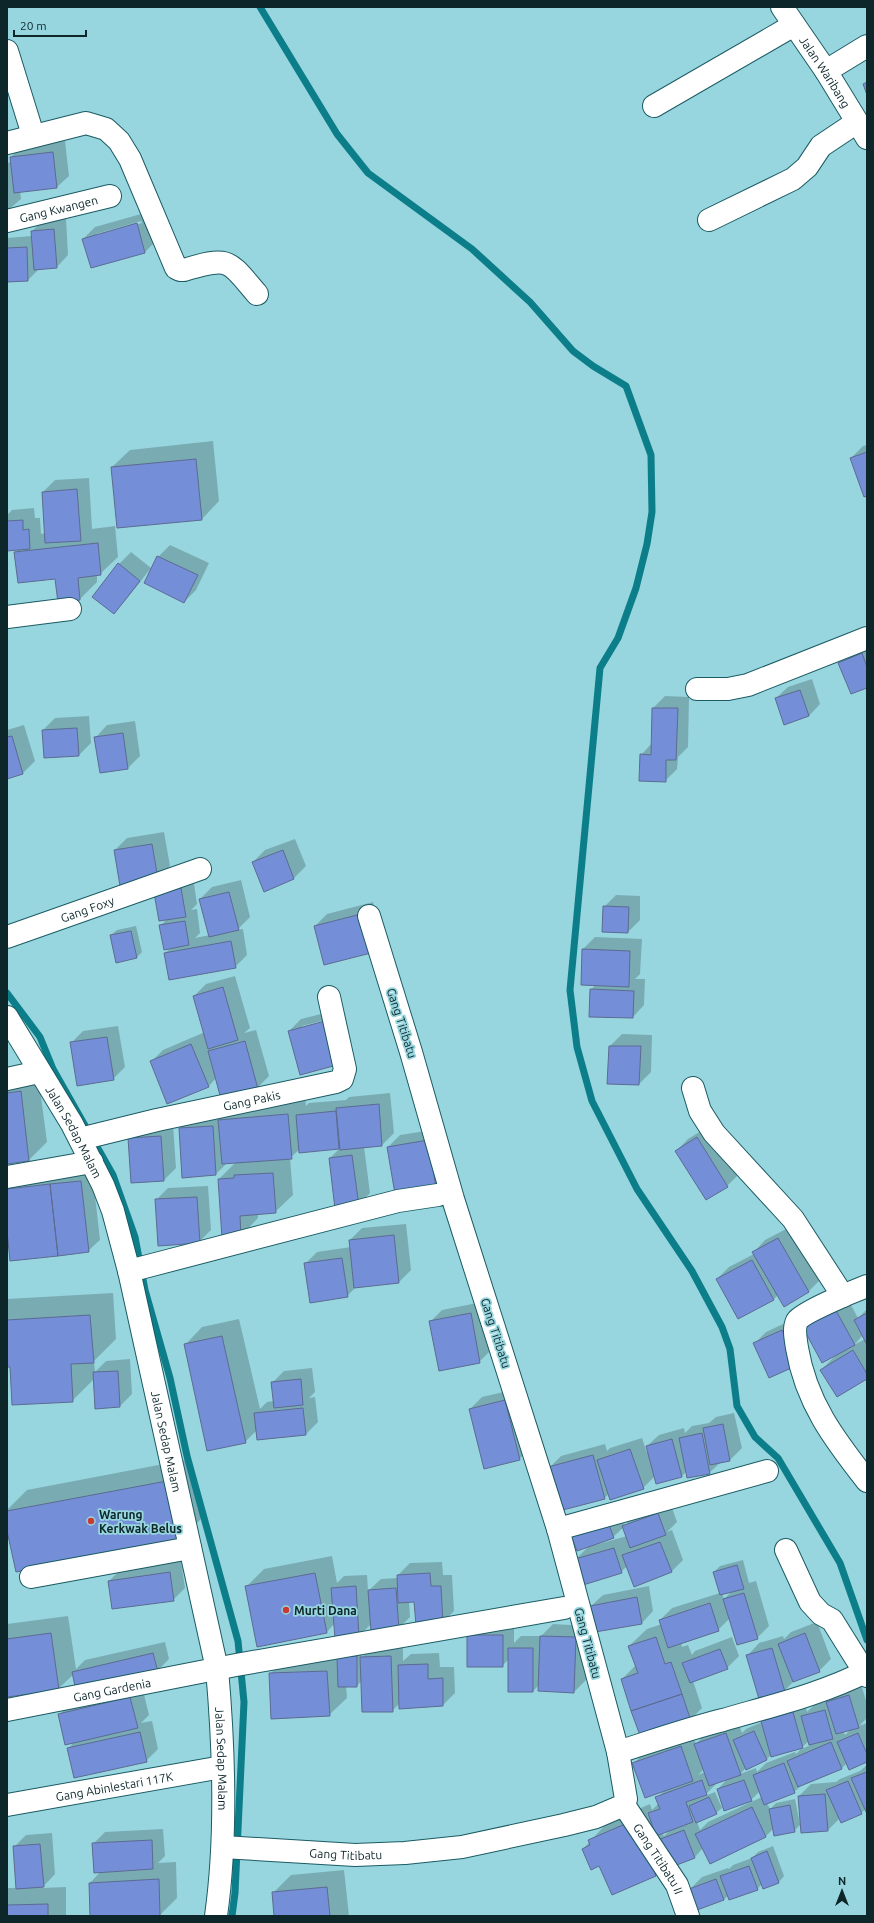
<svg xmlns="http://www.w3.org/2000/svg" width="874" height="1923" font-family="Ubuntu,sans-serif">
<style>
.shadow{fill:#0003;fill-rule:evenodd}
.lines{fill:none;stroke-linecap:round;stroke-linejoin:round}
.stream{stroke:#0c7e8a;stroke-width:7}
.building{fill:#748fd8;stroke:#5c6b92}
.minor-casing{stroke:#1b5b63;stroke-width:24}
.minor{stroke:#fff;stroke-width:22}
.poi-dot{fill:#c83a32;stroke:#98d6df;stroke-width:1.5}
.labels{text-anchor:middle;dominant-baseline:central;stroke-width:3.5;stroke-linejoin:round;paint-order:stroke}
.street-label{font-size:12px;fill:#0c262a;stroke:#98d6df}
.poi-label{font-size:12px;font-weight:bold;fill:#0c262a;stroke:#98d6df;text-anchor:start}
</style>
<rect width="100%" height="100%" fill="#98d6df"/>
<!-- shadow -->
<path class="shadow" d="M65,141L69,176L57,187L20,191L21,199L7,211V163L11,162V157L23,145Z
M148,212L157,240L145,252L92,267L83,239L95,227ZM141,221L142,223L96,236V234Z
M66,218L68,255L57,267L40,268L28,280L7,281V238L32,236V231L44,219Z
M213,441L219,501L202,519L112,467L130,450Z
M867,445V495L851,458L863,446Z
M89,478L92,529L115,526L118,557L100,574L97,575V582L80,599L56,578L15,552L19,549L7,550V515L12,510L34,508L35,518H40L41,534L45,533L43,492L55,480Z
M170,545L209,563L196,590L184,602L158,557Z
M131,552L151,568L125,601L114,612L119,564Z
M867,645V686L839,663L851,651Z
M812,679L820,704L809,716L776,698L788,687Z
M665,696L689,697L688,747L678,757L677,769L665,781L641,755L652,743L653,708Z
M89,716L91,743L79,755L43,730L55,718Z
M135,721L140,756L128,768L96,737L107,725Z
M24,725L35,761L23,773L7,778V730Z
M164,832L170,866L158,878L115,850L127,838Z
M295,839L306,866L294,878L253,862L265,850Z
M193,877L197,904L191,910L197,909L200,933L195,938L210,935L200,899L212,887L241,880L250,917L237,930L243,929L247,955L235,967L165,953L171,948L161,925L167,919L155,893Z
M616,895L640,896V920L628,932L604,907Z
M373,902L383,940L315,926L327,914Z
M136,926L142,952L136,958L111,935L117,930Z
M595,937L642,939L640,974L635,979H645L644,1005L633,1017L591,990L596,984L583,949Z
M235,976L250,1028L244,1033L256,1030L269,1076L257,1088L216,1078L209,1086L168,1103L151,1062L163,1050L205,1032L194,996L206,984Z
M337,1010L301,1074L289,1031L301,1019ZM330,1019L331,1021L302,1028V1026Z
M118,1026L125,1067L113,1079L71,1043L83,1031Z
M622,1034L652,1035L651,1072L639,1084L610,1046Z
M38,1074L47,1142L29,1160L7,1163V1078Z
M390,1093L394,1133L382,1145L364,1147L370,1193L358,1205L330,1158L340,1148L300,1151V1149L290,1158L293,1195L275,1212L258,1213V1218L241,1236L219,1179L236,1162L227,1163L216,1174L180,1128L192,1116L305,1097L306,1106L309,1103L346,1100L349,1097Z
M173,1125L176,1168L164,1180L129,1139L141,1127Z
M709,1126L739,1174L727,1186L706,1199L676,1151L688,1139Z
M439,1129L447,1175L435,1186L388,1147L400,1135Z
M92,1169L100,1240L88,1251L7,1222V1186Z
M208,1186L211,1230L199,1242L156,1200L168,1188Z
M406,1224L411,1270L399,1282L357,1286L347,1296L305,1264L317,1252L351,1247L350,1240L362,1228Z
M790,1227L820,1280L808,1292L778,1295L773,1300L717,1279L729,1267L754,1254V1252L765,1240Z
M113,1293L116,1339L94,1361L95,1372L106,1361L130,1359L132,1394L120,1406L94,1379L72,1401L11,1366H7V1299Z
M846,1296L858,1318L867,1309V1378L821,1370L837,1354L802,1325ZM863,1335L865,1339L854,1345Z
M482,1302L491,1350L479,1362L430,1322L442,1310Z
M239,1319L260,1409L267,1402L274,1401L272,1383L284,1371L312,1368L315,1392L309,1398L315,1397L318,1422L306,1434L257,1430L245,1442L185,1345L202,1327Z
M794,1319L770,1377L754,1344L766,1332Z
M517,1389L531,1448L519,1459L470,1409L482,1397Z
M734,1413L742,1448L730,1460L721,1462L709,1473L687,1471L682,1476H655L643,1488L609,1494L604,1498L549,1468L561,1456L605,1444L607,1451L610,1448L642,1438L647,1453L649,1452L647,1446L659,1435L684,1428L685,1433L692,1426L709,1423L716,1417Z
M190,1459L202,1518L179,1541L7,1527V1510L27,1490Z
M670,1502L677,1522L667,1532L672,1530L683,1560L671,1572L627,1566L621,1572L576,1559L590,1545L618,1506L625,1525L635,1514ZM624,1527L627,1536L595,1545V1544L613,1537Z
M332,1556L337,1583L344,1576L367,1575L368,1591L381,1579L398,1578V1575L410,1563L442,1562L443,1575H452L454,1611L442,1623L415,1601H409L410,1617L398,1629L371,1624L359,1636L334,1624L326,1633L246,1587L264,1569Z
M743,1560L749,1583L756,1581L769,1626L757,1638L730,1618L718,1630L681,1642L682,1647L688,1645L692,1655L695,1651L732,1637L739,1656L727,1668L693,1681L702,1708L690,1720L622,1679L636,1665L629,1646L647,1629L662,1624L660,1620L672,1608L720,1593L714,1572L720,1566ZM732,1591L724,1599L722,1593Z
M181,1561L185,1588L173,1600L109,1581L121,1569Z
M649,1586L653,1611L642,1623L591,1606L603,1595Z
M68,1616L76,1669L85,1660L165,1642L169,1659L157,1671L74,1674L58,1689L7,1696V1624Z
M817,1622L831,1659L819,1671L795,1680L784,1691L748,1655L759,1643L783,1636L784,1639L791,1632Z
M514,1623V1643L521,1636H541L553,1624L587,1626L586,1680L574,1692L540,1684L533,1691L509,1659L502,1666L468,1635Z
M403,1645V1661L411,1654L439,1653L440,1667H454L455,1693L443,1705L400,1703L392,1711L362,1680L357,1686H346L347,1698L329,1715L270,1674L288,1656L362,1651V1657L373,1646Z
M861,1684L867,1704V1718L859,1726L867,1723V1761L847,1763L842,1768L803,1784L794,1792L767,1803L770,1809L776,1803L795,1799L800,1824H801L794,1831L774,1828L765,1837L703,1848L694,1858L668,1863L656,1875L613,1894L600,1865L583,1849L607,1823L650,1804L652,1810L659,1803L657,1798L664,1791L633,1764L645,1752L692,1735L696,1744L707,1732L738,1722L742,1733L746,1729L762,1722L774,1709L804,1701L807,1712L814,1705L829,1701L839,1690ZM851,1729L845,1735L843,1731ZM809,1741L810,1745L800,1750V1749ZM802,1748L796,1754L795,1752L766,1763L757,1772L756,1768L740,1774L746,1768L767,1759L771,1755ZM704,1769L705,1772L698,1775ZM729,1777L718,1789L749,1803L708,1822L700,1830L697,1822L716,1813L722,1808L715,1792L700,1798L699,1796L706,1794L718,1782ZM760,1791L762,1797L749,1803V1802ZM670,1830L664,1836L662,1833Z
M142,1686L149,1715L141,1723L152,1721L158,1749L146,1761L68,1749L75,1741L59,1715L71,1703Z
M867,1765V1812L866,1809L861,1813L840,1818L828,1830L799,1796L811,1784L836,1782L840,1779L860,1771Z
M163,1829L165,1856L158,1863L176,1862L177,1898L160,1915L91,1916L90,1883L101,1871L93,1844L105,1832Z
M52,1833L55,1874L42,1888L66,1887V1916H7V1888H17L14,1847L26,1835Z
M773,1846L784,1876L779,1882L762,1884L757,1889L728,1895L724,1900L690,1889L702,1877L728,1868L729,1869L733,1865L752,1858L758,1852Z
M344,1870L349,1916H275L273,1893L291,1875Z"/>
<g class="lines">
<!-- stream -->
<path class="stream" d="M260,7L337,134L368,173L472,249L530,302L573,351L593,366L626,386L651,455L652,512L647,544L636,588L618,638L600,668L570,990L577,1047L592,1101L637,1189L692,1271L722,1327L730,1349L737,1406L755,1437L778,1458L840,1563L867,1640
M7,993L40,1037L53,1069L113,1175L135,1237L145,1290L170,1378L187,1456L238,1641L244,1702L235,1893L232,1916"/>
</g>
<!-- building -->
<path class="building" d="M867,82V95L863,84Z
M53,152L57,188L14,193L10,157Z
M137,223L145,253L91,268L82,239Z
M54,229L57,268L34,270L31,231Z
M27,247L28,281L7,282V248Z
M867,452V496L864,497L850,458Z
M196,459L202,520L117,528L111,467Z
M77,489L81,541L45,543L42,492Z
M23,520V530L29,529L30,549L7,551V521Z
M98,543L101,575L78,578L80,600L58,603L55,579L18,583L14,552Z
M157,556L198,575L184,603L144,583Z
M118,563L140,581L114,614L92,597Z
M862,653L867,667V688L851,694L838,663Z
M800,690L809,716L784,725L775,698Z
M652,708H678L676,760H666V782L639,781L640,754L651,755Z
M77,728L79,756L44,758L42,730Z
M123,733L128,769L100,773L94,737Z
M12,736L23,774L7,779V737Z
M152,844L158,879L120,886L114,850Z
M283,850L294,879L264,892L252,862Z
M181,888L186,917L159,921L154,893Z
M229,892L239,930L209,937L199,899Z
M603,906L629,907L628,933L602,932Z
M361,914L371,953L324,965L314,926Z
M185,921L189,945L164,950L159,925Z
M131,931L137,958L116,963L110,935Z
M231,941L236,968L169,980L164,953Z
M582,949L630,951L629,987L581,985Z
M223,987L238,1040L208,1049L193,996Z
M590,989L634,991L633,1018L589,1017Z
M325,1021L337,1065L300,1075L288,1031Z
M107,1037L114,1080L77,1086L70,1042Z
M245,1041L258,1089L221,1099L208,1051Z
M191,1044L209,1087L167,1104L150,1061Z
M609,1046H641L639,1085L607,1084Z
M21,1091L29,1161L7,1164V1093Z
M379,1104L382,1146L340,1150L336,1108Z
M336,1111L339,1149L299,1153L296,1115Z
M288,1114L292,1159L222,1164L218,1120Z
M213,1126L216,1175L182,1178L179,1128Z
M161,1136L164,1181L131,1183L128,1138Z
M697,1137L728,1187L706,1200L675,1151Z
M428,1140L436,1187L395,1194L387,1147Z
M352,1155L359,1206L335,1209L329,1158Z
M273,1173L276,1213L240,1216L241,1237L222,1238L218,1179L234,1178V1175Z
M81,1181L89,1252L58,1256L50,1184Z
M50,1184L58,1256L10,1261L7,1231V1189Z
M197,1197L200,1243L158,1246L155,1199Z
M394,1235L399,1283L354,1288L349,1240Z
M778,1238L809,1292L784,1307L752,1252Z
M342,1258L348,1297L310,1303L304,1263Z
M752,1260L774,1300L738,1319L716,1279Z
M834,1307L855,1345L822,1363L801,1324Z
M471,1313L480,1363L439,1371L429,1321Z
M867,1313V1345L854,1320Z
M90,1315L94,1363L71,1364L73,1402L12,1405L10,1367H7V1320Z
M782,1330L798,1365L769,1378L753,1343Z
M222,1336L246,1443L207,1451L184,1344Z
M853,1350L867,1374V1379L837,1397L820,1370Z
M118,1371L120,1407L95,1409L93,1372Z
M301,1379L303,1405L274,1408L271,1382Z
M505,1400L520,1460L484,1469L469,1409Z
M303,1408L306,1435L257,1440L254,1413Z
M723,1424L730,1461L710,1465L703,1428Z
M702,1433L710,1474L687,1478L679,1438Z
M672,1439L682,1477L656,1484L646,1446Z
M630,1449L644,1489L610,1500L597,1460Z
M593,1455L605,1499L559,1511L548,1467Z
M167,1481L180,1542L16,1572L7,1531V1511Z
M658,1513L666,1535L630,1548L622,1526Z
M606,1517L614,1538L577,1551L569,1530Z
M660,1542L672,1572L634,1587L622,1555Z
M614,1548L622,1573L583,1585L575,1559Z
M737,1565L744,1589L720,1595L713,1572Z
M170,1572L174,1601L112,1609L108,1581Z
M315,1573L327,1633L257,1647L245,1586Z
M430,1573L431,1586H441L443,1624L416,1625L414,1602L398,1603L397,1575Z
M356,1586L359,1637L335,1639L331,1588Z
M396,1588L399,1630L371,1632L368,1590Z
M744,1593L758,1639L737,1645L723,1599Z
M637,1597L642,1624L595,1632L590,1606Z
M710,1603L719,1631L668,1648L659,1620Z
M51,1633L59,1690L7,1697V1639Z
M805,1633L820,1672L793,1682L778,1644Z
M467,1635H503V1667H467Z
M540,1636L576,1637L574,1693L538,1691Z
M656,1637L665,1664L671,1662L682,1694L631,1711L621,1679L638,1673L628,1646Z
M508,1648H533V1692H508Z
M772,1648L785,1692L759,1699L746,1655Z
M720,1649L728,1669L690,1683L682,1663Z
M153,1653L158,1672L76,1691L72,1672Z
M337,1656H357V1687H338Z
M391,1656L393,1712H362L360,1657Z
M428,1664V1679L443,1678V1706L399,1709L398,1665Z
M327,1671L330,1716L271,1719L269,1673Z
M682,1694L691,1721L641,1738L631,1711Z
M849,1695L859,1728L836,1734L826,1702Z
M130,1697L138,1728L65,1745L58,1714Z
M825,1710L833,1739L809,1745L801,1716Z
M793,1712L803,1748L771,1757L761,1721Z
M754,1731L767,1760L746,1770L733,1740Z
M140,1732L147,1762L74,1778L67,1748Z
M726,1733L741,1775L709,1786L694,1744Z
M858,1733L867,1754V1762L849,1770L837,1742Z
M831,1742L842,1769L798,1787L787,1761Z
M681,1746L693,1781L645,1798L632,1763Z
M784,1763L795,1793L764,1805L753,1775Z
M867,1772V1814L851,1778Z
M702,1780L707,1795L686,1802L693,1822L656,1836L648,1813L660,1809L655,1797Z
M744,1780L752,1801L724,1811L717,1789Z
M848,1781L862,1814L841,1823L826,1790Z
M825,1794L828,1831L801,1833L798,1796Z
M709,1797L717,1814L696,1823L689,1806Z
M790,1805L795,1832L774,1836L769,1809Z
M752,1807L766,1837L710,1864L695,1834Z
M632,1821L656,1876L612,1895L599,1866L591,1870L582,1849L590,1845L588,1840Z
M684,1830L695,1858L669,1868L658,1840Z
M152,1840L153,1869L94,1873L92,1843Z
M40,1844L44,1887L16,1889L13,1846Z
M767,1851L779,1883L763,1889L751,1858Z
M749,1866L758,1890L729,1900L720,1876Z
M159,1879L160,1916H90L89,1883Z
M716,1879L724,1900L697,1910L689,1889Z
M327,1887L330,1916H274L272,1892Z
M48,1904V1916H7V1905Z"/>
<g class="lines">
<defs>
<g id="minor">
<path id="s1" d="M782,7L826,71L867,138"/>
<path d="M7,51L33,135"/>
<path d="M826,71L867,46"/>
<path d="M654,106L794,25"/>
<path d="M7,143L86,123L106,129L119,141L130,159L176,268L180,270H184C230,256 228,260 257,294"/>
<path d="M709,220L793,179L807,167L821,146L857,122"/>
<path id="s2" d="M7,221L110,196"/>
<path d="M7,617L70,609"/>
<path d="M697,689H728L748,685L867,638"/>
<path id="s3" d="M7,937L200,869"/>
<path id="s4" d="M7,1017L72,1124L103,1185L113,1211L129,1271L217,1669C224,1748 227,1838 216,1916"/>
<path d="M7,1079L39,1072"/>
<path d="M693,1088L700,1111L714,1133L793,1219L843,1296"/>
<path id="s5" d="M80,1139L157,1120L336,1082L342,1079L345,1069L329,997"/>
<path d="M7,1177L92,1162"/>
<path d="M129,1271L398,1201L438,1195"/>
<path d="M867,1286C854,1291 803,1312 797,1321C793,1329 796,1340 797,1348C806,1402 834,1439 867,1481"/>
<path d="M558,1529L767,1471"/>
<path d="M786,1550L810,1602L821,1614L832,1620L867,1676"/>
<path d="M31,1577L190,1548"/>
<path id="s6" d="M7,1710L236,1665L564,1608"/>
<path d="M618,1752C653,1741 687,1729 723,1720C771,1706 822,1694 867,1671"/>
<path id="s7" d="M7,1805L222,1767"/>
<path id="s8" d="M624,1805L677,1885L688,1916"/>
<path id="s9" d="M223,1847L355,1855L405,1853L462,1847L564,1825L596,1817L624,1805L626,1799L618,1752L558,1529L453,1199L411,1052L369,916"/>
</g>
</defs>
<!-- minor casing -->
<use href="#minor" class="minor-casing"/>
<!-- minor -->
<use href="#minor" class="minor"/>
</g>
<!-- markers -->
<g class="poi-dot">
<circle cx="91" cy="1521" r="4"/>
<circle cx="286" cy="1610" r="4"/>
</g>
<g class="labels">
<!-- street labels -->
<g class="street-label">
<text stroke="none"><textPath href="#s1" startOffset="78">Jalan Waribang</textPath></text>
<text stroke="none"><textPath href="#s2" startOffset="53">Gang Kwangen</textPath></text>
<text stroke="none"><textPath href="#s3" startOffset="85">Gang Foxy</textPath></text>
<text transform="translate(402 1023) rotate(72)">Gang Titibatu</text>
<text stroke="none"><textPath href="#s5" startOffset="176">Gang Pakis</textPath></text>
<text stroke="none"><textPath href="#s4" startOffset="133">Jalan Sedap Malam</textPath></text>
<text transform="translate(496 1333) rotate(72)">Gang Titibatu</text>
<text stroke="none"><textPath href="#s4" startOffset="458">Jalan Sedap Malam</textPath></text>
<text transform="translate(588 1643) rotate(75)">Gang Titibatu</text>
<text stroke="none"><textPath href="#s6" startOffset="107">Gang Gardenia</textPath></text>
<text stroke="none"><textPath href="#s4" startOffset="781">Jalan Sedap Malam</textPath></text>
<text stroke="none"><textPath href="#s7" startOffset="109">Gang Abinlestari 117K</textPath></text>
<text stroke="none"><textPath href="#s9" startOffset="123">Gang Titibatu</textPath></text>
<text stroke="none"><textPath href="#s8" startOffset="64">Gang Titibatu II</textPath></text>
</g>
<!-- poi labels -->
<g class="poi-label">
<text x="99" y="1514">Warung<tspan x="99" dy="14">Kerkwak Belus</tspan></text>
<text x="294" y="1610">Murti Dana</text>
</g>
</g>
<!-- border -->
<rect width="874" height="1923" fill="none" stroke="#0c262a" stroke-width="16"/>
<!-- north arrow -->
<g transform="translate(842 1891)" stroke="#98d6df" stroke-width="3" paint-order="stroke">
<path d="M0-3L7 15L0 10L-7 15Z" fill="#0c262a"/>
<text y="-6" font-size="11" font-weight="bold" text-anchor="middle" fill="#0c262a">N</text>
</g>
<!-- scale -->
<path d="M14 30v6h72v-6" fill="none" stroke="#0c262a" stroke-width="2"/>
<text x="20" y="30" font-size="12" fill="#0c262a" stroke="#98d6df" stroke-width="3" paint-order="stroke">20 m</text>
</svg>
